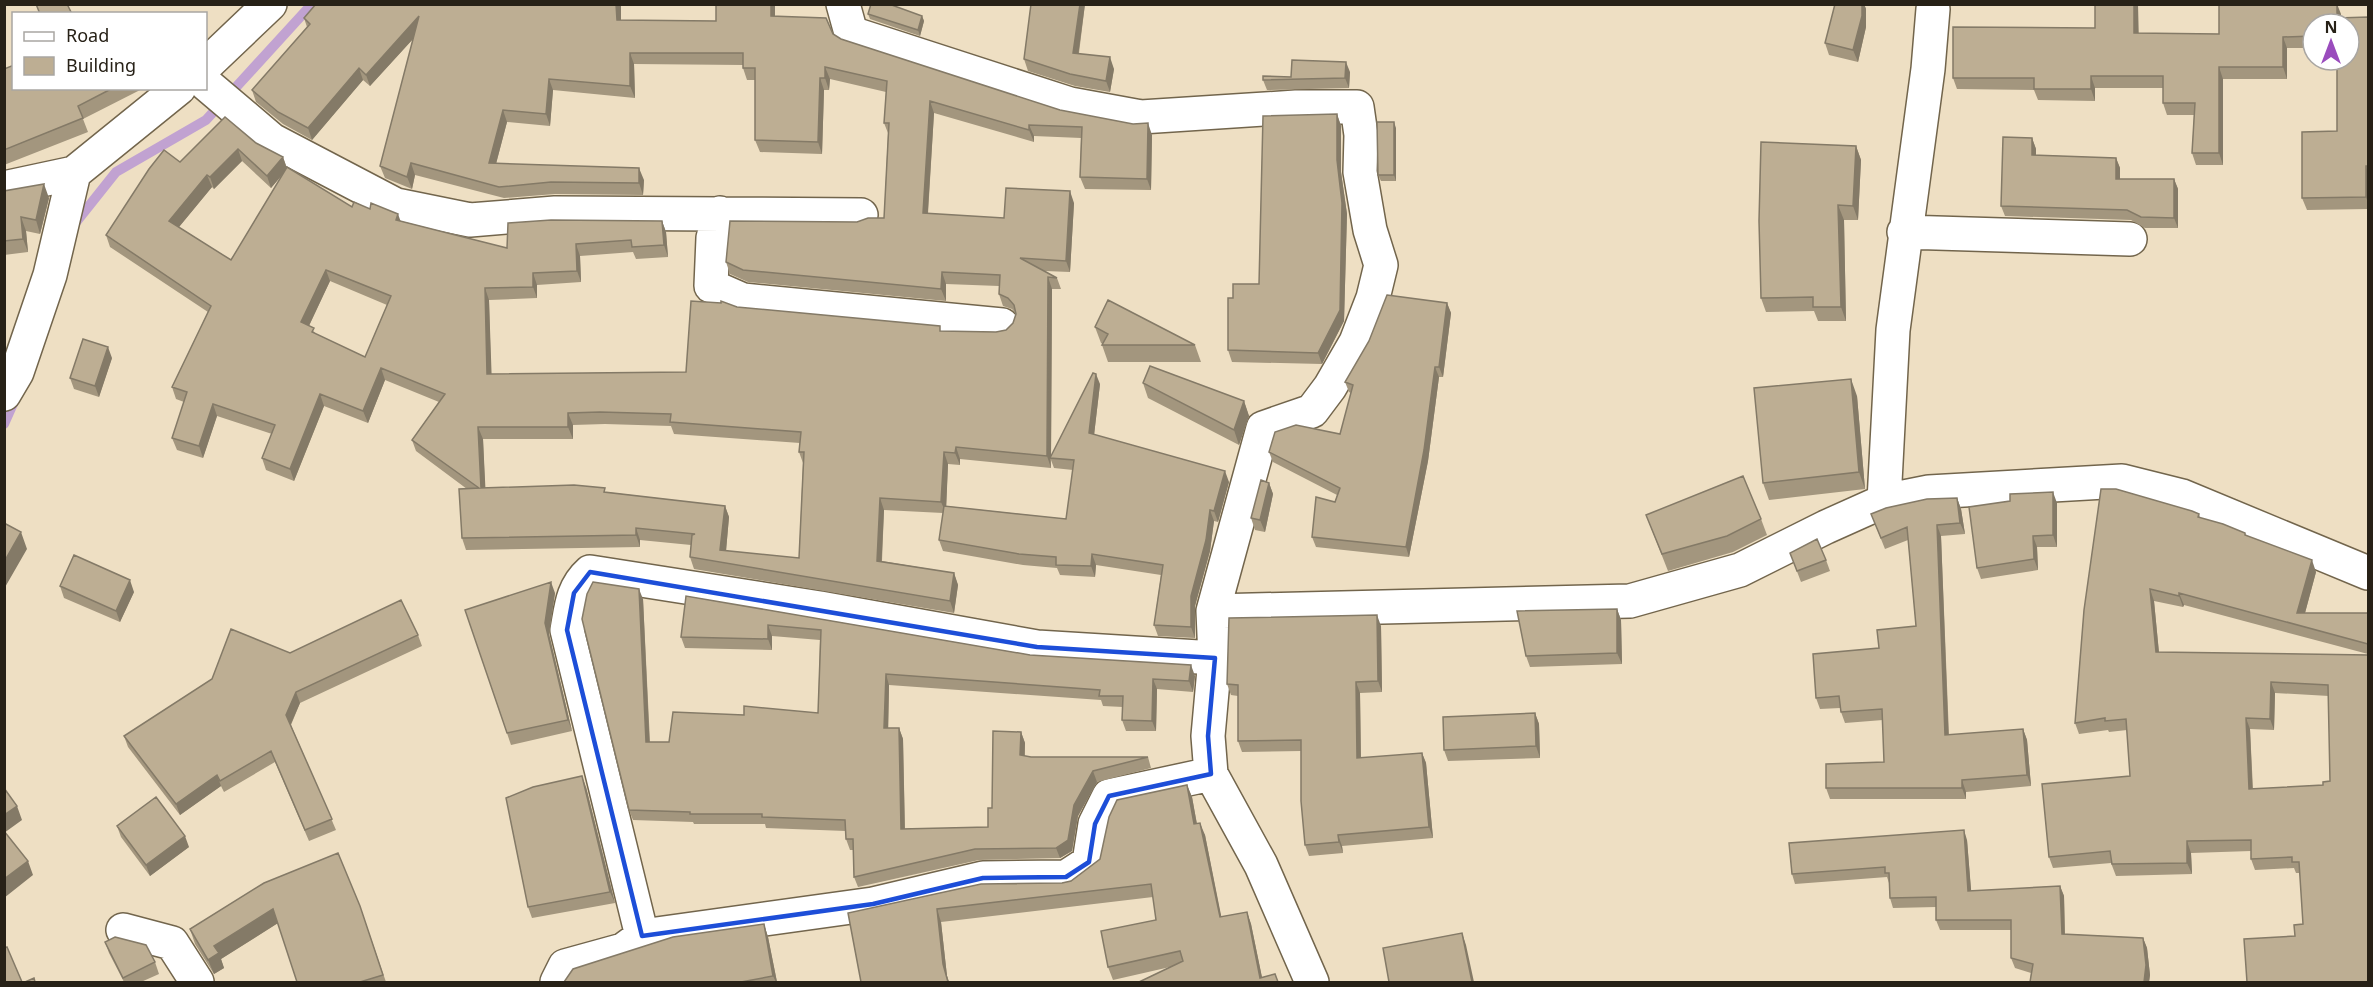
<svg xmlns="http://www.w3.org/2000/svg" width="2373" height="987" font-family="'Noto Sans',sans-serif">
<style>
.lines{fill:none;stroke-linecap:round;stroke-linejoin:round}
.stream{stroke:#c1a2d1;stroke-width:10}
.street-casing{stroke:#72654c;stroke-width:36}
.street{stroke:#fff;stroke-width:33}
.wall{fill:#a3967e;fill-rule:evenodd}
.shaded-wall{fill:#847a67}
.building{fill:#bdae93;stroke:#847a67;stroke-width:1.5;fill-rule:evenodd}
.marked{fill:none;stroke:#1d4ed8;stroke-width:4.5;stroke-linejoin:round}
</style>
<rect width="100%" height="100%" fill="#eedfc3"/>
<g class="lines">
<!-- stream -->
<path class="stream" d="M73,226L116,172L206,120L312,4
M4,424L16,397"/>
<defs>
<path id="street" d="M843,4L851,33L1070,104L1141,117L1296,107H1357L1361,135L1360,172L1370,230L1381,265L1373,298L1356,342L1330,387L1312,411L1263,428L1213,611L1215,658L1208,736L1211,774L1261,865L1312,982
M206,65L270,4
M206,84L272,140L396,205L470,220L555,213L861,215
M4,188L74,173
M720,213L713,238L711,286L743,300L1002,325
M1904,232L2130,239
M4,394L17,372L50,275L74,173L179,88
M1884,501L1893,330L1928,69L1933,9
M1213,611L1630,601L1740,570L1826,527L1884,501L1929,492L2122,481L2182,496L2368,573
M123,930L172,943L197,982
M642,936L567,630C571,608 572,588 590,572L820,608L1037,647L1215,658
M557,982L565,966L623,950L642,936L873,904L983,878L1066,877L1089,862L1095,824L1109,796L1211,774"/>
</defs>
<!-- street casing -->
<use href="#street" class="street-casing"/>
<!-- street -->
<use href="#street" class="street"/>
</g>
<!-- wall -->
<path class="wall" d="M316,4H621V20L716,21L775,4V16L833,34L841,39L1060,110L1152,135L1151,190L1085,189L1080,177L1081,138L1034,136V142L934,113L928,214L1004,218L1074,203L1070,272L1045,271L1057,278L1061,289H1052L1051,456L1100,384L1094,435L1229,482L1218,522L1214,521L1210,551L1195,606V638L1158,636L1154,625L1161,575L1096,565L1095,577L1060,575L1057,568L1023,565L943,551L939,540L943,513L884,510L882,561L954,573L958,585L954,613L694,569L690,557L691,545L640,540V547L466,550L462,538L467,489L416,451L412,440L439,402L385,380L368,423L324,406L294,481L266,470L262,458L272,434L217,416L203,458L177,450L172,438L184,402L176,399L172,387L208,312L110,247L106,235L180,162L256,143L283,157L287,168L352,207L401,221L507,248L662,221L666,232L668,257L636,259L633,252L580,256L581,282L537,285V298L489,300L491,374L686,372L737,307L942,331L996,332L1006,330L1013,323L1016,314L1012,309L1003,306L999,294V286L946,284V301L748,282L730,274L726,262L857,222L884,218L888,133L884,123L886,92L830,79L829,90H824L822,154L760,152L755,140V80H747L743,68V65L634,64L635,98L553,90L550,126L507,122L496,164L644,180L643,195L555,194L504,198L415,175L412,189L385,178L380,166L413,39L370,86L363,80L312,140L283,124L256,102L252,90L307,27L304,18ZM242,161L271,188L283,174L231,260L179,227L212,187L214,189ZM330,281L387,305L365,357L316,334L309,326ZM605,424L671,426L674,434L800,443L799,452L803,463L799,558L726,551L729,517L725,506L606,492L485,488L483,439H573V425ZM960,459L1051,468V460L1054,468L1073,470L1066,519L946,506L948,464L960,465Z
M1031,4H1085L1079,53L1114,69L1110,92L1075,86L1028,71L1024,59Z
M1835,4H1864L1866,9V27L1858,62L1829,55L1825,43Z
M868,14L922,16L924,21L920,36L870,19Z
M2341,14V18L2368,17V209L2307,210L2302,198L2337,131L2349,24H2313V48H2287V79H2223V165H2196L2192,153L2194,115H2167L2163,103V88H2095V101L2038,100L2034,90L1957,89L1953,78L2095,28L2138,33L2219,34Z
M4,69L14,88H144L83,119L88,132L4,165Z
M1350,72L1349,88L1267,90L1263,80Z
M1337,114L1341,126V172L1347,214L1344,321L1322,364L1232,362L1228,350L1233,298L1259,284Z
M1396,128V181H1381L1378,175Z
M2032,138L2036,149V155L2116,158L2120,168V179H2174L2178,189V228H2145L2131,220L2005,216L2001,206Z
M1856,146L1861,160L1858,220H1844L1846,321H1818L1814,311L1766,312L1761,298Z
M4,191L49,198L40,234L26,231L28,252L4,255Z
M1447,303L1451,313L1443,377H1439L1428,461L1409,557L1316,547L1312,537L1335,502L1337,495L1273,462L1269,452L1340,434L1351,393L1349,392L1345,382Z
M1095,327L1195,345L1201,362H1108L1102,345L1103,344L1101,343Z
M112,358L99,397L74,389L70,378Z
M1143,383L1244,401L1249,416L1239,445L1148,398Z
M1857,396L1865,489L1769,500L1763,483Z
M1269,483L1273,494L1265,532L1255,530L1251,518Z
M1957,498L1961,509L1965,534L1941,536L1949,735L2023,729L2027,740L2031,786L1966,792V799H1830L1826,788L1884,762L1883,720L1845,723L1841,712L1840,708L1820,709L1816,698L1879,648L1916,626L1908,540L1885,549L1871,514Z
M2057,503V547H2037L2038,570L1981,579L1977,568Z
M2199,514L2200,518L2245,533L2246,536L2316,572L2305,613H2368V654L2184,605L2183,607L2154,601L2159,652L2368,655V982L2295,936L2303,924L2300,873H2296L2294,868L2255,870L2251,859V851L2191,853L2192,874L2116,876L2111,863L2053,868L2049,857L2130,776L2127,730L2109,732L2108,730L2079,734L2075,723L2084,610ZM2275,693L2329,696L2330,781L2323,785L2253,789L2250,729L2274,730Z
M1646,515L1761,519L1767,535L1733,552L1668,571Z
M1790,553L1826,560L1830,571L1801,582Z
M60,586L134,592L120,622L64,598Z
M555,593L549,634L572,731L511,745L465,610Z
M686,596L1030,655L1195,676L1193,692L1157,689L1156,731H1126L1122,720L1123,707L1103,706L1101,700L889,685L888,728H899L903,739L905,829L988,827L992,808L1021,732L1025,743V756L1031,757H1148L1151,768L1097,782L1078,816L1072,851L1060,858L979,860L858,887L854,877L853,850H850L846,839V831L766,828L765,824H694L693,822L633,820L629,810L643,599L650,742H669L744,715L818,713L820,640L772,636V650L685,648L681,637Z
M1617,609L1621,620L1622,664L1530,667L1526,656Z
M1381,626L1382,692L1360,693L1361,758L1422,753L1426,763L1433,838L1342,846L1343,853L1309,856L1305,845L1301,751L1242,752L1238,741V696L1231,695L1227,684Z
M418,635L422,646L300,703L291,725L336,830L309,841L275,762L224,792L221,786L180,815L128,747L124,736L290,653Z
M1535,713L1539,724L1540,758L1448,761L1444,750Z
M1187,785L1192,797L1197,824L1205,835L1221,917L1247,912L1251,924L1262,978L1275,974L1278,982H1139L1170,967L1113,980L1108,967L1156,920L1153,897L941,922L947,976L949,982H856H861L848,913L1062,883L1071,881L1100,859Z
M586,787L615,903L532,918L528,907Z
M117,826L189,847L150,876L121,837Z
M1967,840L1971,891L2060,886L2064,896L2065,934L2143,938L2147,948L2150,975L2149,982H2030L2031,973L2015,968L2011,958V930H1940L1936,920V907L1893,908L1890,898L1889,883L1887,877L1795,884L1792,874Z
M360,906L386,982H297L278,923L221,959L224,968L214,974L195,944L190,929Z
M764,924L768,937L777,982H564Z
M105,942L155,962L159,974L141,982H124L109,953Z"/>
<!-- shaded-wall -->
<path class="shaded-wall" d="M616,4H621V32L617,20Z
M771,4H775V28L771,16Z
M1080,4H1085L1077,64L1073,53Z
M1862,4H1864L1866,9V27L1858,62L1853,50Z
M2134,4H2138L2139,45L2134,33Z
M2337,4L2341,14V24L2337,18Z
M419,16L423,28L370,86L366,75Z
M922,16L924,21L920,36L918,30Z
M2283,37L2287,48V79L2283,67Z
M630,53L634,64L635,98L630,86Z
M1110,57L1114,69L1110,92L1106,81Z
M1346,62L1350,72L1349,88L1345,78Z
M825,67L830,79L829,90L825,78Z
M2219,67L2223,79V165L2219,153Z
M359,68L363,80L312,140L308,128Z
M2091,76L2095,88V101L2091,89Z
M820,78L824,90L822,154L818,142Z
M549,79L553,90L550,126L546,114Z
M930,101L934,113L927,225L923,213Z
M503,110L507,122L493,175L489,163Z
M1337,114L1341,126V172L1347,214L1344,321L1322,364L1318,353L1337,160Z
M1394,122L1396,128V181L1394,175Z
M1148,123L1152,135L1151,190L1147,179Z
M1029,125L1034,136V142L1029,130Z
M2032,138L2036,149V166L2032,155Z
M1856,146L1861,160L1858,220L1853,206Z
M238,149L242,161L214,189L210,177Z
M283,157L287,169L271,188L267,176Z
M2116,158L2120,168V189L2116,179Z
M411,163L415,175L412,189L407,177Z
M2366,166L2368,173V203L2366,197Z
M639,168L644,180L643,195L639,183Z
M207,175L212,187L174,233L169,221Z
M2174,179L2178,189V228L2174,218Z
M44,184L49,198L40,234L36,220Z
M1070,191L1074,203L1070,272L1066,261Z
M1838,205L1844,220L1846,321L1841,307Z
M398,214L402,225L396,220Z
M21,217L26,231L28,252L23,239Z
M662,221L666,232L668,257L664,245Z
M576,244L580,256L581,282L577,271Z
M326,270L330,281L305,334L301,322Z
M942,272L946,284V301L941,289Z
M533,273L537,285V298L533,287Z
M1048,277L1052,289L1051,458H1050L1051,468L1047,456Z
M485,288L489,300L492,386L487,374Z
M1447,303L1451,313L1443,377L1439,367Z
M108,347L112,358L99,397L95,386Z
M1435,367L1439,377L1428,461L1409,557L1406,547Z
M381,368L385,380L368,423L363,411Z
M1096,374L1100,384L1093,444L1089,433Z
M1851,379L1857,396L1865,489L1859,472Z
M320,394L324,406L294,481L290,469Z
M1244,401L1249,416L1239,445L1234,430Z
M213,404L217,416L203,458L199,446Z
M568,413L573,425V439L568,427Z
M478,427L483,439L486,500L481,488Z
M956,447L960,459V465L955,453Z
M944,452L948,464L946,513L941,502Z
M1225,471L1229,482L1218,522L1214,511Z
M1269,483L1273,494L1265,532L1260,520Z
M2053,492L2057,503V547L2053,535Z
M880,498L884,510L881,573L877,561Z
M1957,498L1961,509L1965,534L1960,523Z
M725,506L729,517L725,562L720,550Z
M1210,510L1214,521L1210,551L1195,606V638L1191,627V596Z
M1937,525L1941,536L1949,747L1945,735Z
M636,528L640,540V547L636,535Z
M21,532L27,549L4,589V562Z
M2033,536L2037,547L2038,570L2034,559Z
M1092,554L1096,565L1095,577L1091,566Z
M2312,560L2316,572L2302,624L2297,613Z
M954,573L958,585L954,613L950,601Z
M130,580L134,592L120,622L116,611Z
M551,582L555,593L549,634L572,731L568,720L545,623Z
M639,589L643,599L650,752L646,742Z
M2150,589L2154,601L2160,664L2156,652Z
M2179,593L2184,605L2183,607L2179,596Z
M1617,609L1621,620L1622,664L1617,653Z
M1377,615L1381,626L1382,692L1378,681Z
M768,625L772,636V650L768,639Z
M1191,665L1195,676L1193,692L1189,681Z
M886,674L889,685L888,738L884,728Z
M1153,679L1157,689L1156,731L1152,721Z
M1356,682L1360,693L1361,769L1357,758Z
M2271,682L2275,693L2274,730L2270,719Z
M296,692L300,703L290,726L286,715Z
M1535,713L1539,724L1540,758L1536,746Z
M2246,718L2250,729L2253,801L2249,789Z
M899,728L903,739L905,840L901,829Z
M2023,729L2027,740L2031,786L2027,775Z
M1021,732L1025,743L1024,766L1020,755Z
M1422,753L1426,763L1433,838L1429,827Z
M1093,771L1097,782L1078,816L1072,851L1060,858L1056,848L1074,805Z
M217,775L221,786L180,815L176,804Z
M582,776L586,787L615,903L610,892Z
M1962,780L1966,792V799L1962,788Z
M1187,785L1192,797L1199,836L1194,824Z
M17,806L22,820L4,833V815Z
M1200,823L1205,835L1224,930L1220,917Z
M1964,830L1967,840L1972,901L1968,891Z
M1338,835L1342,846L1343,853L1339,842Z
M185,836L189,847L150,876L146,865Z
M2187,841L2191,853L2192,874L2187,863Z
M28,861L33,875L4,898V879Z
M2060,886L2064,896L2065,944L2062,934Z
M273,909L278,923L221,959L224,968L214,974L208,960L214,946Z
M937,909L941,922L947,976L949,982H948L943,964Z
M1247,912L1251,924L1263,982L1260,978Z
M764,924L768,937L777,982H776L773,976Z
M1462,933L1466,945L1474,982H1472Z
M2143,938L2147,948L2150,975L2149,982H2144Z"/>
<!-- building -->
<path class="building" d="M36,4H67L72,14H40Z
M316,4H616L617,20L716,21V4H771V16L826,18L833,34L841,39L1060,110L1133,124L1148,123L1147,179L1080,177L1082,127L1029,125V130L930,101L923,213L1004,218L1006,188L1070,191L1066,261L1020,258L1057,278L1048,277L1047,456L956,447L955,453L944,452L941,502L880,498L877,561L954,573L950,601L690,557L692,535L695,534L636,528V535L462,538L459,489L479,488L412,440L445,394L381,368L363,411L320,394L290,469L262,458L275,425L213,404L199,446L172,438L187,392L172,387L211,306L106,235L149,169L164,150L180,162L225,117L256,143L283,157L267,176L238,149L210,177L207,175L169,221L231,260L287,167L352,207L354,202L370,209L371,203L398,214L396,220L507,248L508,223L551,220L662,221L664,245L632,247L631,240L576,244L577,271L533,273V287L485,288L487,374L686,372L691,301L721,303V301L737,307L940,326V331L996,332L1006,330L1013,323L1016,314L1014,305L1008,298L999,294L1000,275L942,272L941,289L743,270L726,262L730,221L857,222L868,218H884L889,123H884L887,81L825,67V78H820L818,142L755,140V68H743V53H630V86L549,79L546,114L503,110L489,163L639,168V183L551,182L499,187L411,163L407,177L380,166L419,16L366,75L359,68L308,128L278,112L252,90L310,24L304,18ZM326,270L391,296L365,357L312,332L314,328L301,322ZM600,412L671,414L670,422L801,432L799,452H804L799,558L720,550L725,506L604,492L605,488L574,485L481,488L478,427H568V413Z
M871,4H889L922,16L918,30L868,14Z
M1031,4H1080L1073,53L1110,57L1106,81L1070,74L1024,59Z
M1835,4H1862V16L1853,50L1825,43Z
M2095,4H2134V33L2219,34V4H2337V18L2368,17V166H2366V197L2302,198V132L2337,131V60H2349V24H2313V36L2283,37V67H2219V153H2192L2195,103H2163V76H2091V89H2034V78H1953V27L2095,28Z
M1292,60L1346,62L1345,78L1263,80V76L1291,77Z
M14,65V88H113L78,106L83,118L4,150V69Z
M1337,114V160L1342,203L1340,310L1318,353L1228,350V298H1233V284H1259L1263,116Z
M1377,122H1394V175H1378Z
M2003,137L2032,138V155L2116,158V179H2174V218L2141,217L2127,210L2001,206Z
M1761,142L1856,146L1853,206L1838,205L1841,307H1813V297L1761,298L1759,221Z
M44,184L36,220L21,217L23,239L4,241V191Z
M1387,295L1447,303L1439,367H1435L1424,450L1406,547L1312,537L1316,497L1335,502L1340,488L1269,452L1275,432L1296,425L1340,434L1353,385L1345,382L1369,341Z
M1108,300L1195,345H1102L1108,334L1095,327Z
M83,339L108,347L95,386L70,378Z
M1150,366L1244,401L1234,430L1143,383Z
M1093,373L1096,374L1089,433L1225,471L1214,511L1210,510L1206,540L1191,596V627L1154,625L1163,565L1092,554L1091,566L1056,565V557L1019,554L939,540L944,506L1066,519L1074,460L1050,458Z
M1851,379L1859,472L1763,483L1754,388Z
M1743,476L1761,519L1727,536L1662,554L1646,515Z
M1261,480L1269,483L1260,520L1251,518Z
M2101,489H2116L2192,511L2199,514L2198,517L2223,524L2245,533V535L2312,560L2297,613H2368V644L2179,593V596L2150,589L2156,652L2368,655V982H2247L2244,939L2295,936L2294,925L2303,924L2299,862H2292V857L2251,859V840L2187,841V863L2112,864L2110,851L2049,857L2042,784L2130,776L2126,719L2105,721V718L2075,723L2084,610ZM2271,682L2328,685L2330,781L2323,782V785L2249,789L2246,718L2270,719Z
M2053,492V535L2033,536L2034,559L1977,568L1969,507L2010,501V494Z
M1957,498L1960,523L1937,525L1945,735L2023,729L2027,775L1962,780V788H1826V764L1884,762L1882,709L1841,712L1839,696L1816,698L1813,654L1879,648L1877,630L1916,626L1907,527L1881,538L1871,514L1886,508L1927,499Z
M4,523L21,532L4,562Z
M1817,539L1826,560L1797,571L1790,553Z
M74,555L130,580L116,611L60,586Z
M551,582L545,623L568,720L507,733L465,610Z
M593,582L639,589L646,742H669L673,712L744,715V706L818,713L821,630L768,625V639L681,637L686,596L1030,655L1191,665L1189,681L1153,679L1152,721L1122,720L1123,696H1099L1100,690L886,674L884,728H899L901,829L988,827V808H992L993,731L1021,732L1020,755L1031,757H1148L1093,771L1074,805L1068,840L1056,848L975,849L854,877L853,839H846L845,820L762,817V814H690V812L629,810L582,619L587,594Z
M401,600L418,635L296,692L286,715L332,819L305,830L271,751L220,781L217,775L176,804L124,736L212,679L231,629L290,653Z
M1617,609V653L1526,656L1517,611Z
M1377,615L1378,681L1356,682L1357,758L1422,753L1429,827L1338,835L1339,842L1305,845L1301,801V740L1238,741V685L1227,684L1229,618Z
M1535,713L1536,746L1444,750L1443,717Z
M582,776L610,892L528,907L506,798L533,787Z
M1187,785L1194,824L1200,823L1220,917L1247,912L1260,978L1275,974L1278,982H1139L1183,961L1180,951L1108,967L1101,931L1156,920L1151,884L937,909L943,964L948,982H856H861L848,913L981,884L1062,883L1071,881L1100,859L1109,817L1117,800Z
M4,788L17,806L4,815Z
M156,797L185,836L146,865L117,826Z
M1964,830L1968,891L2060,886L2062,934L2143,938L2146,965L2144,982H2030L2033,964L2011,958V920H1936V897L1890,898L1889,873H1885V867L1792,874L1789,843Z
M4,831L28,861L4,879Z
M338,853L360,906L383,975L360,982H297L273,909L214,946L219,953L208,960L190,929L264,883Z
M764,924L773,976L741,982H564L573,969L673,937Z
M1462,933L1472,982H1389L1383,948Z
M115,937L146,945L155,962L123,978L105,942Z
M7,947L22,982H4V948Z
M34,978L35,982H25Z"/>
<!-- marked area -->
<path class="marked" d="M590,572L1037,647L1215,658L1208,736L1211,774L1109,796L1095,824L1089,862L1066,877L983,878L873,904L642,936L567,630L574,593Z"/>
<!-- border -->
<rect width="2373" height="987" fill="none" stroke="#272117" stroke-width="12"/>
<!-- legend -->
<rect x="12" y="12" width="195" height="78" fill="#ffffff" stroke="#a9a6a2" stroke-width="1.5"/>
<rect x="24" y="32" width="30" height="9" fill="#ffffff" stroke="#a9a6a2" stroke-width="1.5"/>
<text x="66" y="42" font-size="18" fill="#272117">Road</text>
<rect x="24" y="57" width="30" height="18" fill="#bdae93" stroke="#a9a6a2" stroke-width="1.5"/>
<text x="66" y="72" font-size="18" fill="#272117">Building</text>
<!-- north arrow -->
<g transform="translate(2331 42)"><circle r="28" fill="#ffffff" stroke="#a9a6a2" stroke-width="1.5"/>
<path d="M0-4.5L10 22L0 15L-10 22Z" fill="#9a4cbd"/>
<text y="-9" font-size="16" font-weight="bold" text-anchor="middle" fill="#272117">N</text>
</g>
</svg>
